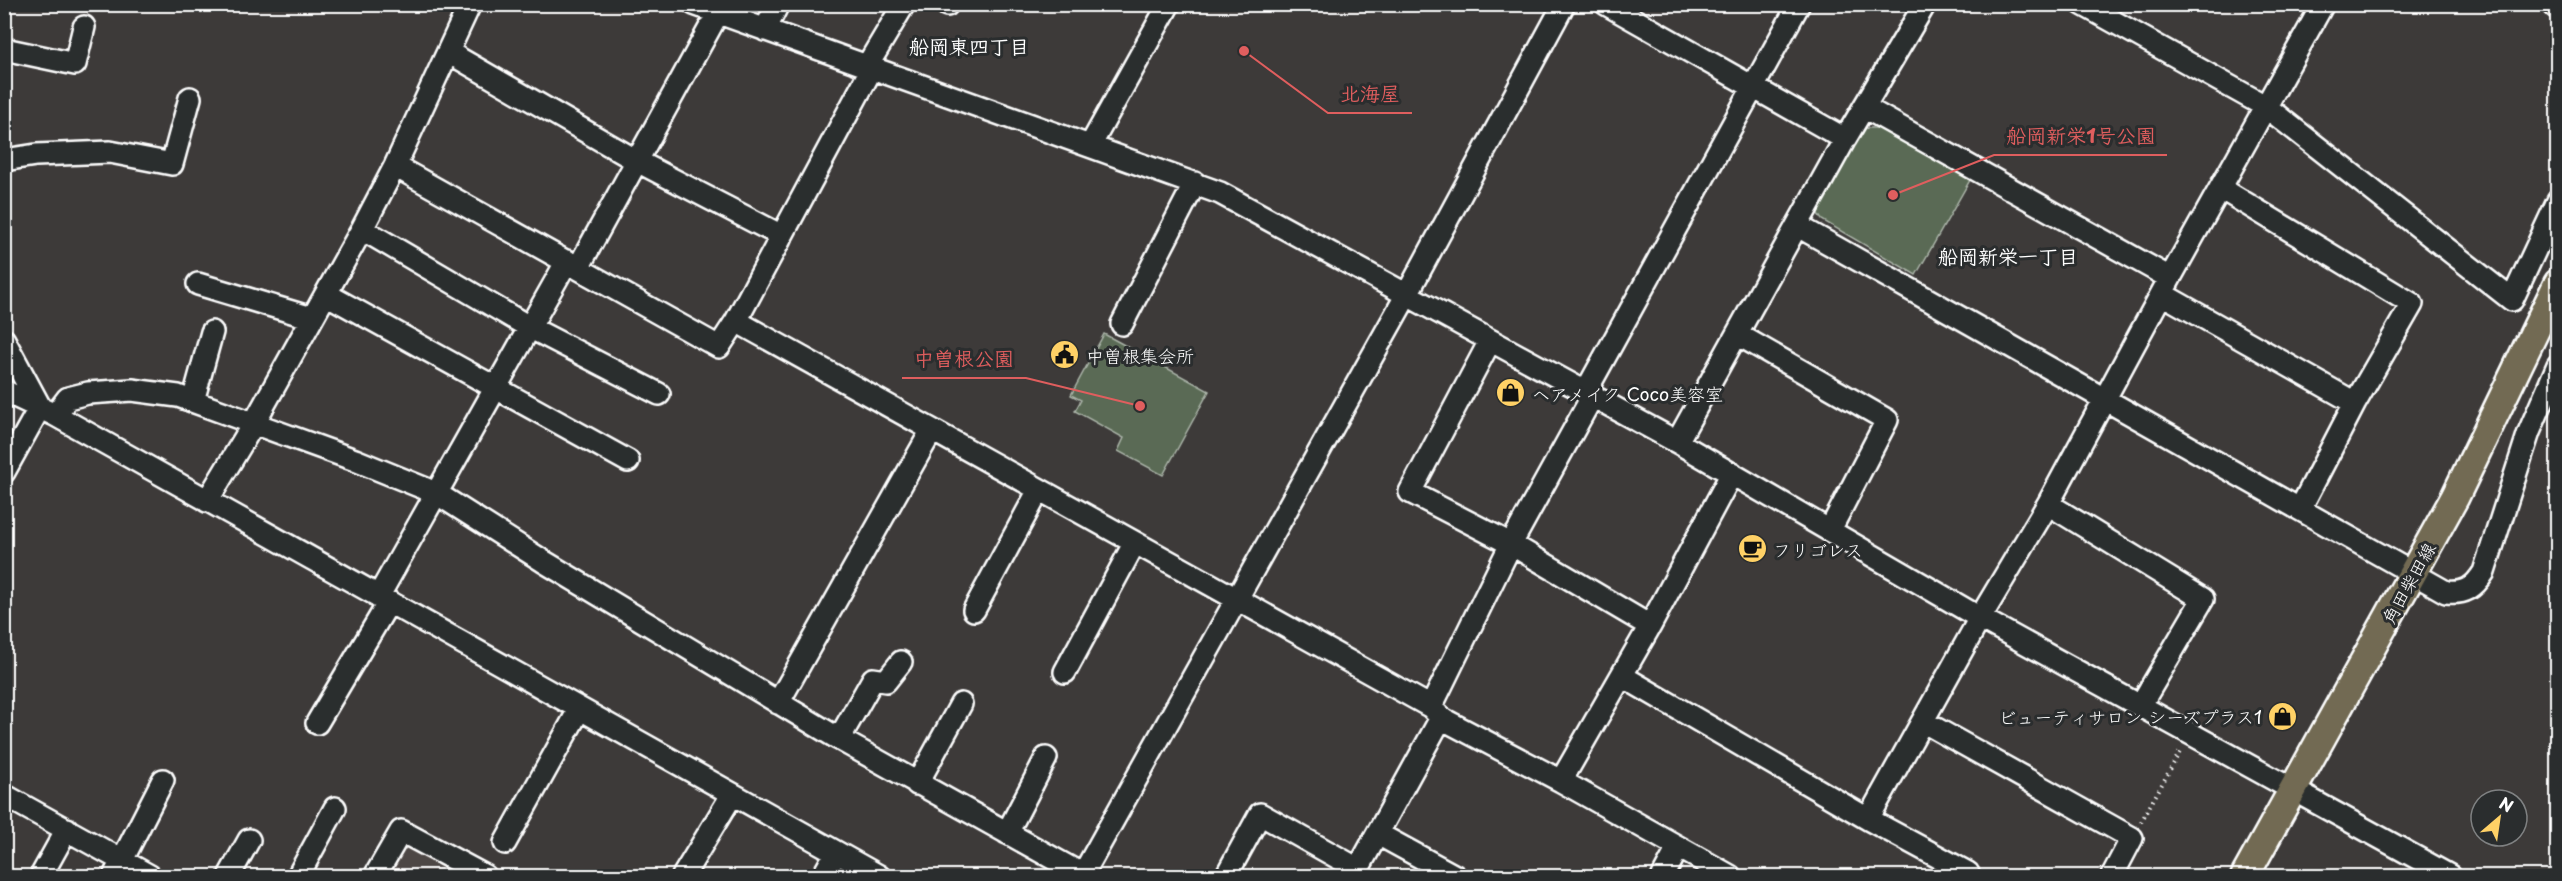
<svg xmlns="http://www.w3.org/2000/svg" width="2562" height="881" font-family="'Playpen Sans','Klee One',sans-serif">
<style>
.built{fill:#4e4744}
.green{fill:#5a6b54;stroke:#acb5aa;stroke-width:1.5}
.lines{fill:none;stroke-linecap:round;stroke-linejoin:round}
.stream{stroke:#94a0a9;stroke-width:6}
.minor-casing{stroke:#fff;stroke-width:26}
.major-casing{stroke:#fff;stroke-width:32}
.path{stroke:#fff;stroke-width:4;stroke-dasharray:1.5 4.5;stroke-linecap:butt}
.minor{stroke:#2a2d2e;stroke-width:21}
.major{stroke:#726b52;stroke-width:27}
.labels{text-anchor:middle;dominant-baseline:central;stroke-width:6;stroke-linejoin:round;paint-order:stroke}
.poi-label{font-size:18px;fill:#fff;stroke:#2a2d2e;text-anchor:start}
.street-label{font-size:18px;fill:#fff;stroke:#2a2d2e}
.neighbourhood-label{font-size:20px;font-weight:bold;fill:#fff;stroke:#2a2d2e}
.leader{fill:none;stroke:#e05e5e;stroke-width:2}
.callout-dot{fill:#e05e5e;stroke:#2a2d2e;stroke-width:2}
.callout-label{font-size:20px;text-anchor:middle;font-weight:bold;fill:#e05e5e;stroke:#2a2d2e;stroke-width:6;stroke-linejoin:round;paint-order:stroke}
</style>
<rect width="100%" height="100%" fill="#3d3a39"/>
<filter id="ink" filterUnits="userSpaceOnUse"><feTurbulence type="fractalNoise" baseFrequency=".0167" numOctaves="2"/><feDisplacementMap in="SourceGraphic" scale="12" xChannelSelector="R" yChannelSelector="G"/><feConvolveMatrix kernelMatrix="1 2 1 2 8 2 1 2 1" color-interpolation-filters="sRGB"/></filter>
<g filter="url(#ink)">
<!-- built -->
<path class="built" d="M404,839L471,876H383Z"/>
<!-- green -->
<path class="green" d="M1863,128H1878L1970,180L1916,275L1822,220L1816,211Z
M1104,334L1209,391L1163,475L1118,451L1124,438L1075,411L1081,400L1071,395Z"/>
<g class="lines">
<!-- stream -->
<path class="stream" d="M4,488L11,476"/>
<defs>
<path id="minor" d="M694,4L1220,193L1677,442L1980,618L2450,876
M947,4V5
M1606,4L1845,139
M2082,4L2265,106L2512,300L2558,201
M765,30L778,4
M4,49L75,64L84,27
M448,52L637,161L782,236
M867,66L904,4
M1864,107L2170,278
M1090,146L1169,4
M4,160L36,155L110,152L172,164L190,98
M395,166L719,347L736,321L872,68
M2222,189L2412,304L2355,403L2300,509
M1798,226L2446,592C2465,594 2474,588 2484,572L2529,432L2558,365
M362,229L529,327L659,394
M578,268L718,13
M198,284L312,318
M326,294L628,461
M2162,294L2355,403
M736,321L1431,707L1441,718L1561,781L1730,876
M1122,324L1195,183
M1737,334L1887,420L1830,530
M4,340L40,407
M1490,341L1410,492L1511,544L1650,626
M4,391L55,415L879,876
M1585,393L1799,4
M193,401L212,332
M55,415L68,398L88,393L132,390L178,396L355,460L436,493L543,561L839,739L1083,875
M1677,442L1845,139L1925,4
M4,472L40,407
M207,501L254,423L362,229L395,166L470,4
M2048,504L2203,599L2140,706
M378,597L567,261
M974,610L1039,490
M1065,672L1134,544
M1622,676L1868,819L1968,873L1967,876
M778,703L932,430
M1431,707L1511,544L1592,397
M1924,722L2132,838L2112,876
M317,723L389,602
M839,739L873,679L886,681L901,662
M1561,781L1650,626L1732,473
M917,784L961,704
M4,795L150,876
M1868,819L1980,618L2048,504L2170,278L2323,4
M1007,833L1046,758
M1378,834L1455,876
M505,843L579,710
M41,876L67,829
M114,876L163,780
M229,876L249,840
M298,876L335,808
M375,876L401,831L485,876
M683,876L732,795
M823,876L836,853
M1082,876L1406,296L1564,4
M1226,876L1260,814L1358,869L1441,718
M1663,876L1678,848"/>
<path id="major" d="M2557,4L2558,5
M2245,876L2455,497L2558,283"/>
</defs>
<!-- minor casing -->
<use href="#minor" class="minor-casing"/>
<!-- major casing -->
<use href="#major" class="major-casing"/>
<!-- path -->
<path class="path" d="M2141,822L2181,750"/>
<!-- minor -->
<use href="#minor" class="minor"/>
<!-- major -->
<use href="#major" class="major"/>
</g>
</g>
<!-- icons -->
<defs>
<symbol id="civic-disc" viewBox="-11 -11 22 22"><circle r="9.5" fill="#ffd166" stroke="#2a2d2e"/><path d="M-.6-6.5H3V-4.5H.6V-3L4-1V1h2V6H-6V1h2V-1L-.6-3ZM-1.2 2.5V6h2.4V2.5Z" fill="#111"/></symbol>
<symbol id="shop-disc" viewBox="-11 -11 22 22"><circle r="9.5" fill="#ffd166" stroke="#2a2d2e"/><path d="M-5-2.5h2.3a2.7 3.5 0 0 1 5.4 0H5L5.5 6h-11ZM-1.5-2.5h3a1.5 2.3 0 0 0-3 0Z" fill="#111"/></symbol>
<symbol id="cafe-disc" viewBox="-11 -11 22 22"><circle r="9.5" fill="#ffd166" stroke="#2a2d2e"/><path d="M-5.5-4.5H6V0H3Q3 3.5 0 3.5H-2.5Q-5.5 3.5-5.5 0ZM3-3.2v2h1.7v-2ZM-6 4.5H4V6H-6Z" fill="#111"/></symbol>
</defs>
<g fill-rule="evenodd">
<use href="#civic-disc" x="1048" y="338" width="33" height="33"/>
<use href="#shop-disc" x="1494" y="376" width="33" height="33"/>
<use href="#cafe-disc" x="1736" y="532" width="33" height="33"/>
<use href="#shop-disc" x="2266" y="700" width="33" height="33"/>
</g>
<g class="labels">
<!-- poi labels -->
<g class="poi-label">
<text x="1086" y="355">中曽根集会所</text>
<text x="1532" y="393">ヘアメイク Coco美容室</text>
<text x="1773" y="549">フリゴレス</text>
<text x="2262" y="716" text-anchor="end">ビューティサロン シーズプラス1</text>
</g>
<!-- street labels -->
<g class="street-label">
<text transform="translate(2408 583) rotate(-61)">角田柴田線</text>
</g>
<!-- neighbourhood labels -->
<g class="neighbourhood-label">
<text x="969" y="46">船岡東四丁目</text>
<text x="2008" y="256">船岡新栄一丁目</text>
</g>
</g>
<!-- callouts -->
<path class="leader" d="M1244 51L1328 113H1412M1893 195L1994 155H2167M1140 406L1026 378H902"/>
<g class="callout-dot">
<circle cx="1244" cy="51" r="6"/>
<circle cx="1893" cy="195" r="6"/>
<circle cx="1140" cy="406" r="6"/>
</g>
<g class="callout-label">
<text x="1370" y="101">北海屋</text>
<text x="2081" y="143">船岡新栄1号公園</text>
<text x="964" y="366">中曽根公園</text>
</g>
<!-- margin -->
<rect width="2562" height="881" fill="none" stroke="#2a2d2e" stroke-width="24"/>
<rect x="12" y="12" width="2538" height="857" fill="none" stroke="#fff" stroke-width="2" filter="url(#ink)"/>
<!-- north arrow -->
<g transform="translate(2499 818) rotate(29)"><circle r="28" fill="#2a2d2e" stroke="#7f8182" stroke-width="1.5"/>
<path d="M0-4.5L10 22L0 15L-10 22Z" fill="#ffd166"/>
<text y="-9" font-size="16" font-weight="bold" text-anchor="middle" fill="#ffffff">N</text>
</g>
</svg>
